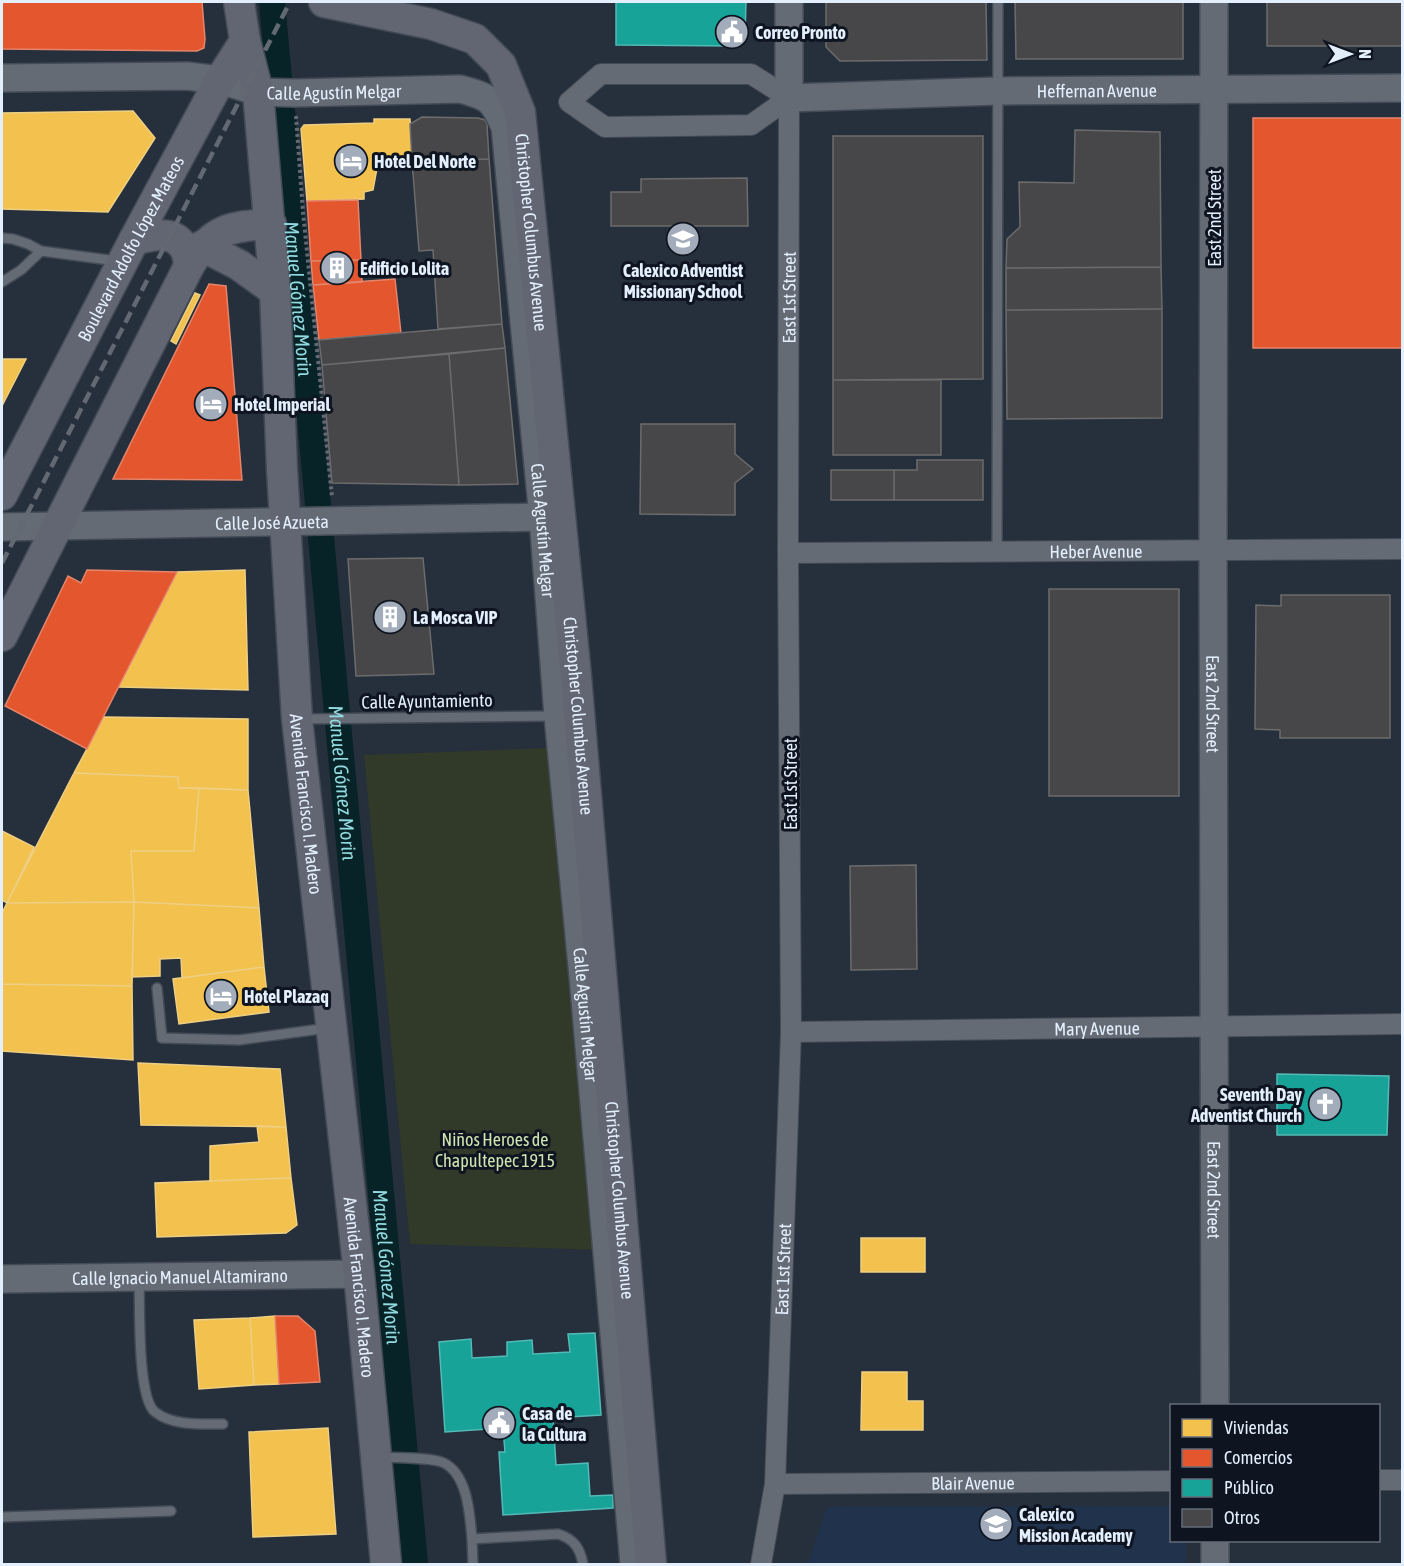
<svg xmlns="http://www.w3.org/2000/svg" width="1404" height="1566" font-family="'Asap Condensed',sans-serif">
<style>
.built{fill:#20324c}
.green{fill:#313929}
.homes{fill:#f2c14e;stroke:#eecf83;stroke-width:1.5}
.shops{fill:#e4572e;stroke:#e4856c;stroke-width:1.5}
.public{fill:#17a398;stroke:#54bab7;stroke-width:1.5}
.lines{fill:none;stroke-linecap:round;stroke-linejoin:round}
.canal{stroke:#082327;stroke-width:26}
.building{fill:#474749;stroke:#6c6c6c;stroke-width:1.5}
.lane-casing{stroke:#434b56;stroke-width:12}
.street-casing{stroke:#434b56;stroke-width:22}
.secondary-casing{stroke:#434b56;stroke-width:30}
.primary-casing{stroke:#434b56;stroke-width:33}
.path{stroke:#636a74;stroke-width:4;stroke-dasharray:3 3;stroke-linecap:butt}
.lane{stroke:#646b75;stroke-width:9}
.street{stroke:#646b75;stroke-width:20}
.secondary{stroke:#646b75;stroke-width:27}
.primary{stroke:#626672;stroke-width:30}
.rail{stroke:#626973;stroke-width:4.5;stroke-dasharray:12 6;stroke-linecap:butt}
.labels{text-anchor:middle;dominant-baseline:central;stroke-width:6;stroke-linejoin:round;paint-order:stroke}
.poi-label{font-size:18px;font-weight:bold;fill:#e4effe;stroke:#0e1520;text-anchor:start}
.street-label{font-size:18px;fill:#e4effe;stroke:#0e1520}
.park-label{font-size:18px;fill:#d0e4af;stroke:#0e1520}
.water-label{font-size:20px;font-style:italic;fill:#91dae0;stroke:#0e1520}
</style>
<rect width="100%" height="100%" fill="#262f3c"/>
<!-- built -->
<path class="built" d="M1171,1506L1172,1540L1186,1541V1564H808L827,1507Z"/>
<!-- green -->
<path class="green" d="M549,748L599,1250L410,1244L364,755Z"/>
<!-- homes -->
<path class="homes" d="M133,111L155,138L108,212L2,209V113Z
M374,119H410L412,160L384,161L377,168L373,190L364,192V199L307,201L301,129L304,125L374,123Z
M195,293L200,295L176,344L171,341Z
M2,359H26L2,406Z
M245,570L248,690L119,687L177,572Z
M104,717L248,719V790L179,788L178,777L74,773Z
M74,773L178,777L179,788H199L194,851H131L134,902L7,903Z
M199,788L248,790L259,908L134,902L131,851H194Z
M2,831L34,847L7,903L2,900Z
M134,902L132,986L2,984V913L7,903Z
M134,902L259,908L264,967L182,978L181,958L160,959V976L132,977Z
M264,967L269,1012L179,1024L173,979Z
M2,984L132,986L133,1060L2,1051Z
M138,1063L280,1069L286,1127L141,1125Z
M257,1126L286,1127L291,1178L210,1181V1146L259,1142Z
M291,1178L297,1225L286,1233L157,1237L155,1183Z
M861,1238H925V1272H861Z
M275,1316L279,1384L254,1385L250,1318Z
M250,1318L254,1385L199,1389L194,1320Z
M862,1372H907V1401H923V1430H861Z
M328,1428L336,1534L253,1537L249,1432Z"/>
<!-- shops -->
<path class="shops" d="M2,2H202L205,39L204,48L197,51L2,49Z
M1253,118H1402V348H1253Z
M358,200L361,260L311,261L307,201Z
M361,260L362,282L313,285L311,261Z
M395,279L401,333L319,340L313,285Z
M209,284L226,286L242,480L113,479Z
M87,570L177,572L87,749L5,706L68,576L81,583Z
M275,1316H298L315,1331L320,1382L279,1384Z"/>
<!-- public -->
<path class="public" d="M616,2H746L745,36L736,46L616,45Z
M1277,1074L1389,1076L1387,1135H1277Z
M595,1333L601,1415L553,1418L556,1465L588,1463L590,1496L613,1495V1508L503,1515L499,1452H505L503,1428L445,1432L439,1342L471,1339L472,1358L507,1356V1342L532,1340L533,1354L570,1352L568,1334Z"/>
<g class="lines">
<!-- canal -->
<path class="canal" id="s1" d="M272,2L415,1564"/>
</g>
<!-- building -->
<path class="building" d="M826,2H986L987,60L840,61L826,47Z
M1015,2H1183V59H1016Z
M1267,2H1402V46H1267Z
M422,117L478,118L485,120L487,124L489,159L412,160L410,124Z
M1075,130L1160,132L1161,267L1006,268L1007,239L1020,227L1019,182L1074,183Z
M833,136H983V379L833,380Z
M489,159L502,324L438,329L433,250L419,251L412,160Z
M747,178L748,226H611V192H641V179Z
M1161,267L1162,309L1006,310V268Z
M1162,309V418L1007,419L1006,310Z
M502,324L505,348L322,365L319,340Z
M505,348L518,484L459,485L449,354Z
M449,354L459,485L332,483L322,365Z
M833,380H941V455H833Z
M641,424H735V454L753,469L735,483V515L640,514Z
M917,460H983V500H894V470H917Z
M831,470H894V500H831Z
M423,558L434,674L356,676L348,559Z
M1049,589H1179V796H1049Z
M1281,595H1390V738H1280V730L1255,729L1256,605L1281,606Z
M916,865L917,969L851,970L850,866Z"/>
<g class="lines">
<defs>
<path id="lane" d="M2,238L13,239L28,244L41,251L117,261
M2,282L21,270L41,251
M997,551L998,2
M302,719L555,716
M157,988L162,1038L239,1040L328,1028
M139,1279C140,1304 137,1398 155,1412C173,1426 200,1424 223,1424
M379,1457C394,1458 432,1457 444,1463C468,1475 470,1516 472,1539L558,1534C574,1539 580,1548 583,1564
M2,1517L171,1511
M472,1539L473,1564"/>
<g id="street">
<path d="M601,74H751L789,98L751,125L605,127L569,102Z"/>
<path id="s2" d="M788,553L1402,549"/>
<path id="s3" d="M791,1032L1402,1024"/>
<path d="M1378,1480H1402"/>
<path id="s4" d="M775,1484L1172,1481"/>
<path id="s5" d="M761,1564L775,1484L791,1032L788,553L789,98"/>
</g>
<g id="secondary">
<path id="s6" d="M789,2V98L998,91L1402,88"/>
<path id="s7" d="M1214,2L1213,551L1215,1406"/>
<path id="s8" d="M2,78L187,76L220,80L258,92L295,93L460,89C489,97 492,98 505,127L543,517L558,716L583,977L634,1564"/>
<path id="s9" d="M2,527L543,517"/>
<path id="s10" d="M2,1279L359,1274"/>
<path d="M1215,1540V1564"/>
</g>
<g id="primary">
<path id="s11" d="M239,2L245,41L258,92L275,291L282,470L297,719L359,1274L386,1564"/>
<path id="s12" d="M324,2L431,24L475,39L501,65L520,112L576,676L651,1564"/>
<path d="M134,240C150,236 172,229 183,246C187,251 188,259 190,264"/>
<path d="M202,246L239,265L275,291"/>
<path id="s13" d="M2,495L134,240L220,80L245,41"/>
<path d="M2,636L190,264C213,229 230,226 271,224"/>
</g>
</defs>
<!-- lane casing -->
<use href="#lane" class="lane-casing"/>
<!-- street casing -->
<use href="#street" class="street-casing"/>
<!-- secondary casing -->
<use href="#secondary" class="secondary-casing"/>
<!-- primary casing -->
<use href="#primary" class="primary-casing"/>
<!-- path -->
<path class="path" d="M296,116L303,212L332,497"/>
<!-- lane -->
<use href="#lane" class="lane"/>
<!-- street -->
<use href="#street" class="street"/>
<!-- secondary -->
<use href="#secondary" class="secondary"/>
<!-- primary -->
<use href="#primary" class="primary"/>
<!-- rail -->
<path class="rail" d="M2,563L290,2"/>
</g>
<!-- icons -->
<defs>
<symbol id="civic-disc" viewBox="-11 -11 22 22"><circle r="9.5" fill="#a2acba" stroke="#0e1520"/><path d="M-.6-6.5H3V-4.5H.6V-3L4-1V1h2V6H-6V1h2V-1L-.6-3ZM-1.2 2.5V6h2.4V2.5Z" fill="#fff"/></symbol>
<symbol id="hotel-disc" viewBox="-11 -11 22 22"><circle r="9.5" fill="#a2acba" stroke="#0e1520"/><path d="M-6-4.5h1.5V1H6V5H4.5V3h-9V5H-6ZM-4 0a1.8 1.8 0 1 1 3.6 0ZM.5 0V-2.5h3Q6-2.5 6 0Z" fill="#fff"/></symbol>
<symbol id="school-disc" viewBox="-11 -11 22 22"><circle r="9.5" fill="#a2acba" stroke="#0e1520"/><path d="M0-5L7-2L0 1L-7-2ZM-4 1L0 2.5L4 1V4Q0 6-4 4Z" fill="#fff"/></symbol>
<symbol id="building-disc" viewBox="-11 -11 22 22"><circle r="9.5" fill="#a2acba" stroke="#0e1520"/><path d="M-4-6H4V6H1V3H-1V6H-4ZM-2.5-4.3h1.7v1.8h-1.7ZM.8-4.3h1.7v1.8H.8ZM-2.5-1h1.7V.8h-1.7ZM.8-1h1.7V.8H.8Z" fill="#fff"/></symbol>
<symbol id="church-disc" viewBox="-11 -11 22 22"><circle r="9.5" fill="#a2acba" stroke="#0e1520"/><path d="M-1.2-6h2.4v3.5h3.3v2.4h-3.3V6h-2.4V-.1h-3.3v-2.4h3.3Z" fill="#fff"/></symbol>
</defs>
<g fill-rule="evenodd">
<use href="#civic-disc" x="713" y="13" width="38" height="38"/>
<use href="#hotel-disc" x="332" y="142" width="38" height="38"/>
<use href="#school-disc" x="664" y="220" width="38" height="38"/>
<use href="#building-disc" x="318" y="249" width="38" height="38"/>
<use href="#hotel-disc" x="192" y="385" width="38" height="38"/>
<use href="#building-disc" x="371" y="598" width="38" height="38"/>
<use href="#hotel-disc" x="202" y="977" width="38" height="38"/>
<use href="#church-disc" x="1306" y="1085" width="38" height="38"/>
<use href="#civic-disc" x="480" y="1404" width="38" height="38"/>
<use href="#school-disc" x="977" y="1505" width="38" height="38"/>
</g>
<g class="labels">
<!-- poi labels -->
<g class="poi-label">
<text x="755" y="32">Correo Pronto</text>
<text x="374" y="161">Hotel Del Norte</text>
<text x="360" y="268">Edificio Lolita</text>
<text x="683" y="270" text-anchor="middle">Calexico Adventist<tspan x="683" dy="21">Missionary School</tspan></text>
<text x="234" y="404">Hotel Imperial</text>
<text x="413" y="617">La Mosca VIP</text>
<text x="244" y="996">Hotel Plazaq</text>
<text x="1302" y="1094" text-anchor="end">Seventh Day<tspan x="1302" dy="21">Adventist Church</tspan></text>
<text x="522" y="1413">Casa de<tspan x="522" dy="21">la Cultura</tspan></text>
<text x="1019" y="1514">Calexico<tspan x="1019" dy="21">Mission Academy</tspan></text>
</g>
<!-- street labels -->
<g class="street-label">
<text stroke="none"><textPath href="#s6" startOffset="404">Heffernan Avenue</textPath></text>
<text stroke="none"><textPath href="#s8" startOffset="334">Calle Agustín Melgar</textPath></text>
<text transform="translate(1214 218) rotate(-90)">East 2nd Street</text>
<text stroke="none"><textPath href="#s12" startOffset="364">Christopher Columbus Avenue</textPath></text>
<text stroke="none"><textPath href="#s13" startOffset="278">Boulevard Adolfo López Mateos</textPath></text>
<text stroke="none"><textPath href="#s5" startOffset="1268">East 1st Street</textPath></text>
<text stroke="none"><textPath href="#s9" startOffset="270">Calle José Azueta</textPath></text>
<text stroke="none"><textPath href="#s8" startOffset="928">Calle Agustín Melgar</textPath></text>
<text stroke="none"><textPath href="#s2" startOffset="308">Heber Avenue</textPath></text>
<text transform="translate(427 701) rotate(-1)">Calle Ayuntamiento</text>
<text stroke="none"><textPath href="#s7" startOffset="702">East 2nd Street</textPath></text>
<text stroke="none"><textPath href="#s12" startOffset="850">Christopher Columbus Avenue</textPath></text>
<text transform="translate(790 784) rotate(-90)">East 1st Street</text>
<text stroke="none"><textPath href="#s11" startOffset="806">Avenida Francisco I. Madero</textPath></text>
<text stroke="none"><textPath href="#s8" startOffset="1414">Calle Agustín Melgar</textPath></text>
<text stroke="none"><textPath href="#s3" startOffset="306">Mary Avenue</textPath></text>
<text stroke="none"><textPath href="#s7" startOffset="1188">East 2nd Street</textPath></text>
<text stroke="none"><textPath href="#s12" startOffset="1336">Christopher Columbus Avenue</textPath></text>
<text stroke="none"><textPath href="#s5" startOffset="296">East 1st Street</textPath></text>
<text stroke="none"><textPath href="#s10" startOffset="178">Calle Ignacio Manuel Altamirano</textPath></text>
<text stroke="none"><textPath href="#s11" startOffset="1292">Avenida Francisco I. Madero</textPath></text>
<text stroke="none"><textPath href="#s4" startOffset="198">Blair Avenue</textPath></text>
</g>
<!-- park labels -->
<g class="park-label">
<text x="495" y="1139">Niños Heroes de<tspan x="495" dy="21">Chapultepec 1915</tspan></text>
</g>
<!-- water labels -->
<g class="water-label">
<text stroke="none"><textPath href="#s1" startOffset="298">Manuel Gómez Morin</textPath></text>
<text stroke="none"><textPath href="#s1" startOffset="784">Manuel Gómez Morin</textPath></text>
<text stroke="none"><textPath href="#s1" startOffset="1270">Manuel Gómez Morin</textPath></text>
</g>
</g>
<!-- border -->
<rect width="1404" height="1566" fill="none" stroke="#e4effe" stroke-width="6"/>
<!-- legend -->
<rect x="1170" y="1404" width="210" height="138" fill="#0e1520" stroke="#646c79" stroke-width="1.5"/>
<rect x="1182" y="1419" width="30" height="18" fill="#f2c14e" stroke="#646c79" stroke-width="1.5"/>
<text x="1224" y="1434" font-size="18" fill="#e4effe">Viviendas</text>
<rect x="1182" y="1449" width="30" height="18" fill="#e4572e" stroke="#646c79" stroke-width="1.5"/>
<text x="1224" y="1464" font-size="18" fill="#e4effe">Comercios</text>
<rect x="1182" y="1479" width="30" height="18" fill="#17a398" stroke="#646c79" stroke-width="1.5"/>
<text x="1224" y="1494" font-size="18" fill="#e4effe">Público</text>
<rect x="1182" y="1509" width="30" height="18" fill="#474749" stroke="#646c79" stroke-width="1.5"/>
<text x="1224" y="1524" font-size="18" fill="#e4effe">Otros</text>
<!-- north arrow -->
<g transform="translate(1350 54) rotate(90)" stroke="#0e1520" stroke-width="4.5" paint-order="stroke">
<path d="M0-4.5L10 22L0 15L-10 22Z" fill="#e4effe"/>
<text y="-9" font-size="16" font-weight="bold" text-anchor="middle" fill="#e4effe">N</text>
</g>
</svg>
